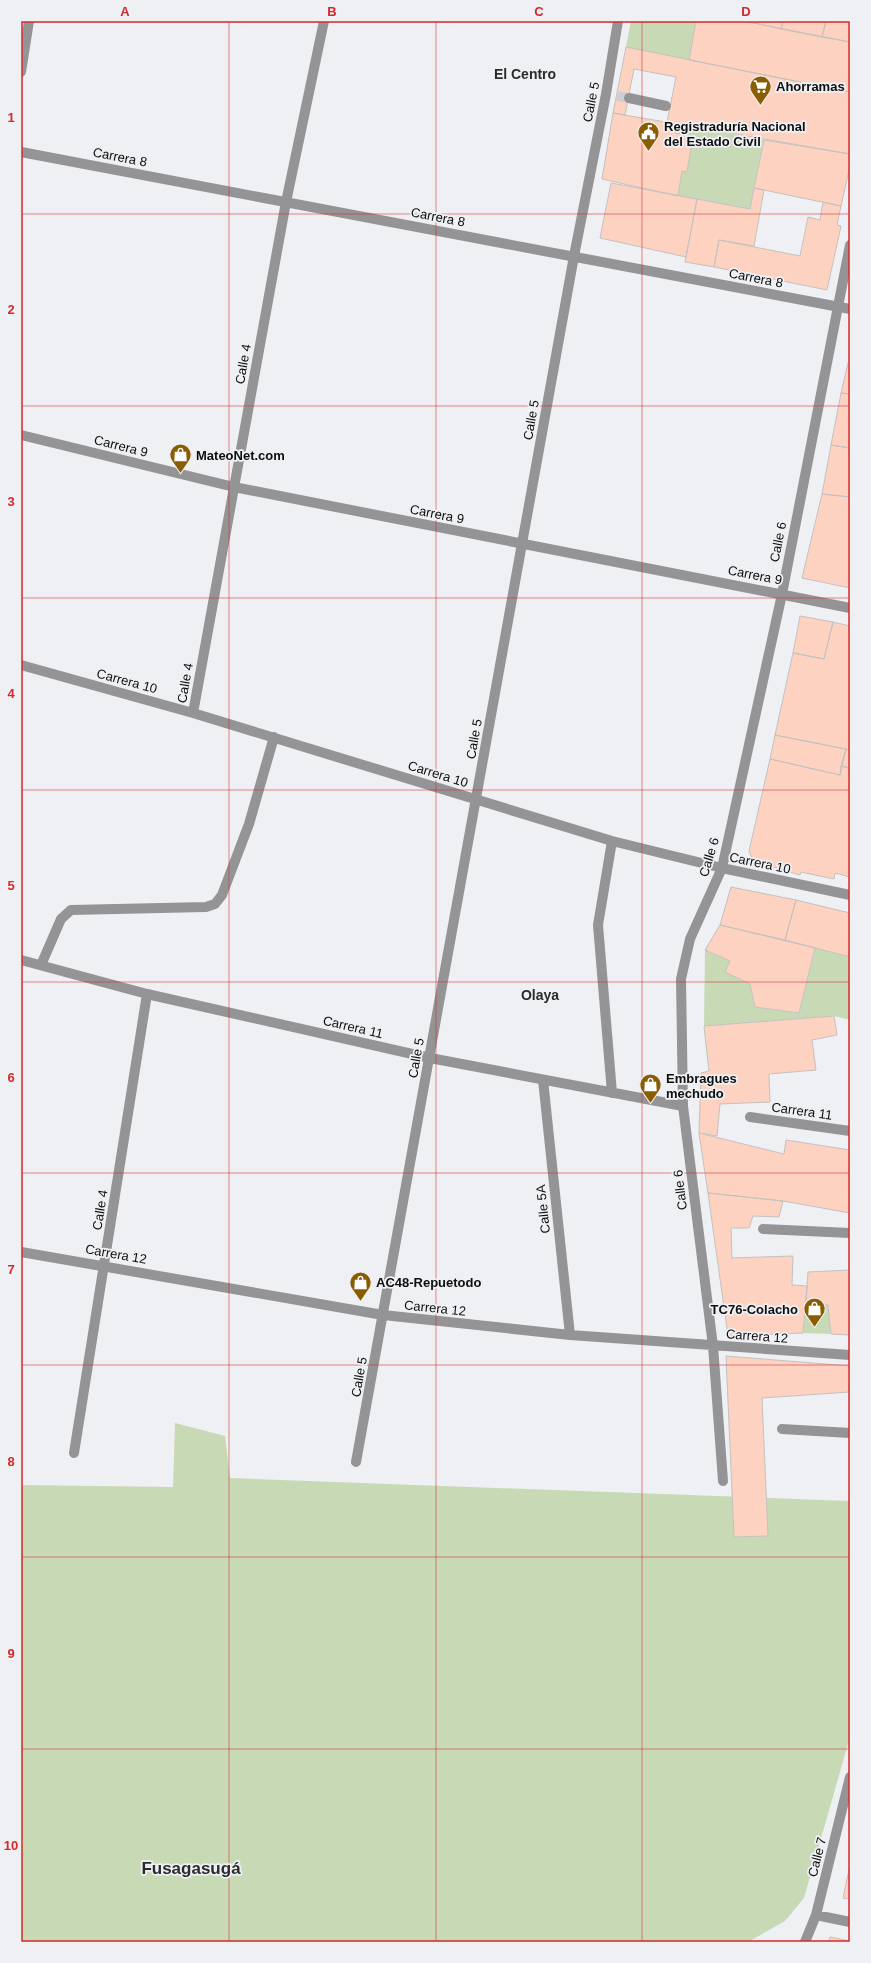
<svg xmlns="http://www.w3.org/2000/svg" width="871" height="1963" font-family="Helvetica,sans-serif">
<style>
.green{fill:#c8dab5}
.building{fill:#fdd2c1;stroke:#c4c1bf}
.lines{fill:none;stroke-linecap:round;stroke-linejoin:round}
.minor-tunnel{stroke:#cdced2;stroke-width:10;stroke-dasharray:10 5;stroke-linecap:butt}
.minor{stroke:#949496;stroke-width:10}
.grid{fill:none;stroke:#d62828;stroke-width:1;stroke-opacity:0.55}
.labels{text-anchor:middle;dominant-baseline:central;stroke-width:3.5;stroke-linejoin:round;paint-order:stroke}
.poi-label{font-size:13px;font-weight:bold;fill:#0e0e0f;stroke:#eff0f4;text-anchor:start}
.street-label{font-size:13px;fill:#0e0e0f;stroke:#eff0f4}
.neighbourhood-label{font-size:14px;font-weight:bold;fill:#2a2b2d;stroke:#eff0f4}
.district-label{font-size:17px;font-weight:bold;fill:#2a2b2d;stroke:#eff0f4}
.neatline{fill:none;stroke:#d62828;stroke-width:1.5}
.grid-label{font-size:13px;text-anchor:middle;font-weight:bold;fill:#d62828}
</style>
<rect width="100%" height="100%" fill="#eff0f4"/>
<!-- green -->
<path class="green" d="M631,21H696L689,60L626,47Z
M677,124L764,140L750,209L678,196L675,133Z
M815,948L850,957V1020L834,1016L704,1026L705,950L730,961L725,972L750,984L755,1007L798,1013Z
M806,1302L828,1305L831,1334L803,1333Z
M175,1423L225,1436L230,1478L850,1501V1737L804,1898L785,1921L748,1942H21V1485L173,1487Z"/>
<!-- building -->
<path class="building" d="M696,21H743L850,42V92L689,60Z
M746,21H783L781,29Z
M783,21H826L822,37L781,29Z
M826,21H850V42L822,37Z
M626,47L850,92V154L667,122L676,77L634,69L625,115L613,113Z
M613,113L677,124L675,133L693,136L687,172L682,171L678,196L602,179Z
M764,140L850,154V166L841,206L754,188Z
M611,183L697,199L686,257L600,238Z
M754,188L764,190L754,246L719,240L714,267L685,262L697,199L750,209Z
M823,202L841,206L837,225L841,226L827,290L714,267L719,240L800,256L808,217L820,220Z
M848,363H850V394L841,393Z
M841,393L850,394V448L831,445Z
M831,445L850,448V497L822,494Z
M822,494L850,497V588L802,578Z
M800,616L833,622L824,659L793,653Z
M833,622L850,626V750L775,735L793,653L824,659Z
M775,735L846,749L840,775L770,759Z
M846,749L850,750V768L841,766Z
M770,759L840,775L841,766L850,768V877L835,873L834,879L801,872L800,875L757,862L751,856L749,851Z
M731,887L796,900L785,940L720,925Z
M796,900L850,913V957L785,940Z
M720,925L815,948L799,1013L755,1007L750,984L725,972L730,961L705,950Z
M834,1016L837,1035L812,1040L816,1070L769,1074L770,1102L720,1104L717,1136L699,1133L701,1073L709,1071L704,1026Z
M699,1133L784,1154L786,1140L850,1150V1213L783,1201L708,1193Z
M708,1193L783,1201L779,1217L753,1216L749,1228H731L732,1258L793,1256L792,1285L807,1286L803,1333L728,1336Z
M850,1270V1335L831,1334L828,1305L806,1302L808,1272Z
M726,1356L850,1366V1392L762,1398L768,1536L734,1537Z
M850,1865V1899L843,1898Z
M830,1937L850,1941V1942H829Z"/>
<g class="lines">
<!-- minor-tunnel -->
<path class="minor-tunnel" d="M617,96L629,98"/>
<!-- minor -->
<path class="minor" d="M21,72L29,21
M629,98L666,106
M21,152L850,309
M21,435L234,487L850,608
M21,665L193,713L612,841L722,868L850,895
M193,713L286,202L324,21
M21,960L147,994L430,1058L683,1106
M41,965L61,919L71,910L206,907L215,904L222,895L249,824L274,737
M543,1080L570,1335
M612,1093L598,925L612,841
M750,1117L850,1131
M763,1229L850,1233
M21,1252L383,1315L570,1335L850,1355
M782,1429L850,1433
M74,1453L147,994
M356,1462L574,256L606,94L618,21
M723,1481L713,1346L683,1106L681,979L690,939L722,868L782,594L850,245
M816,1915L850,1922
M805,1942L816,1915L850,1777"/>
</g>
<!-- grid -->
<path class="grid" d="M229,21V1942M436,21V1942M642,21V1942M21,214H850M21,406H850M21,598H850M21,790H850M21,982H850M21,1173H850M21,1365H850M21,1557H850M21,1749H850"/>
<!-- icons -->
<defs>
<symbol id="supermarket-pin" viewBox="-11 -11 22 30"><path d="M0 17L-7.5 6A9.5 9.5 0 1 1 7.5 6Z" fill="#8a5e00" stroke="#eff0f4"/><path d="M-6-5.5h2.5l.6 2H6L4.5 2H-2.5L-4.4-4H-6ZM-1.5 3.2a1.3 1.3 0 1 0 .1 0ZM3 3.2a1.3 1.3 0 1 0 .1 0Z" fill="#fff"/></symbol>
<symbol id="civic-pin" viewBox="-11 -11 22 30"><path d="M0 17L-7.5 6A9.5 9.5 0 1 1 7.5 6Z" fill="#8a5e00" stroke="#eff0f4"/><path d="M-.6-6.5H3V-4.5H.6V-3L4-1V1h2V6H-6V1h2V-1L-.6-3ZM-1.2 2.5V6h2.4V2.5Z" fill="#fff"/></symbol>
<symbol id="shop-pin" viewBox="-11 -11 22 30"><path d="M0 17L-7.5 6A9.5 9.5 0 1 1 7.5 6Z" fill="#8a5e00" stroke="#eff0f4"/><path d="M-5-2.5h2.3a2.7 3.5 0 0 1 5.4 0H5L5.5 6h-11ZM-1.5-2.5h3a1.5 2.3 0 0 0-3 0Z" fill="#fff"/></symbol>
</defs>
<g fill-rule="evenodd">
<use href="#supermarket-pin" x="748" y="74" width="25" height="34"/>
<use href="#civic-pin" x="636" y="120" width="25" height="34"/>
<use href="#shop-pin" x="168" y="442" width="25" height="34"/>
<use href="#shop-pin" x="638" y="1072" width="25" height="34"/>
<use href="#shop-pin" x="348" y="1270" width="25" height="34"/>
<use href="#shop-pin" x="802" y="1296" width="25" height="34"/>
</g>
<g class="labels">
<!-- poi labels -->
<g class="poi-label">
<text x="776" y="86">Ahorramas</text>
<text x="664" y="126">Registraduría Nacional<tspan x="664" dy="15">del Estado Civil</tspan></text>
<text x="196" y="455">MateoNet.com</text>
<text x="666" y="1078">Embragues<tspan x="666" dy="15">mechudo</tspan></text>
<text x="376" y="1282">AC48-Repuetodo</text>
<text x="798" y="1309" text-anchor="end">TC76-Colacho</text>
</g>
<!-- street labels -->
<g class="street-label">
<text transform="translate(591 102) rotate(-79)">Calle 5</text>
<text transform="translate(120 157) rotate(11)">Carrera 8</text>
<text transform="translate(438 217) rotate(11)">Carrera 8</text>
<text transform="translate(756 278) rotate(11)">Carrera 8</text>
<text transform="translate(243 364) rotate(-80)">Calle 4</text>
<text transform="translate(531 420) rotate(-80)">Calle 5</text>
<text transform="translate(121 446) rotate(14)">Carrera 9</text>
<text transform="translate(437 514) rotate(11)">Carrera 9</text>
<text transform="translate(778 542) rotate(-79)">Calle 6</text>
<text transform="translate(755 575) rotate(11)">Carrera 9</text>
<text transform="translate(127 681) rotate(15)">Carrera 10</text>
<text transform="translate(185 683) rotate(-80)">Calle 4</text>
<text transform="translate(474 739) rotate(-80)">Calle 5</text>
<text transform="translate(438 774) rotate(17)">Carrera 10</text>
<text transform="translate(709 857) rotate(-73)">Calle 6</text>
<text transform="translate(760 863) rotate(12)">Carrera 10</text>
<text transform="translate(353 1027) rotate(13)">Carrera 11</text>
<text transform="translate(416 1058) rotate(-80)">Calle 5</text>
<text transform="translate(802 1111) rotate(8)">Carrera 11</text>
<text transform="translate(680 1190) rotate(-97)">Calle 6</text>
<text transform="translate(543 1209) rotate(-96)">Calle 5A</text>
<text transform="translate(100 1210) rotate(-81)">Calle 4</text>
<text transform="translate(116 1254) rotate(10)">Carrera 12</text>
<text transform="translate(435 1308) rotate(6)">Carrera 12</text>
<text transform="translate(757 1336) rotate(4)">Carrera 12</text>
<text transform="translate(359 1377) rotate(-80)">Calle 5</text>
<text transform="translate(817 1857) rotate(-76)">Calle 7</text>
</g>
<!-- neighbourhood labels -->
<g class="neighbourhood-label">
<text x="525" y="74">El Centro</text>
<text x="540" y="995">Olaya</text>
</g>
<!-- district labels -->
<g class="district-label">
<text x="191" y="1868">Fusagasugá</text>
</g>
</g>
<!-- border -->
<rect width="871" height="1963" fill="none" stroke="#eff0f4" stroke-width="44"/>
<rect x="22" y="22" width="827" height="1919" class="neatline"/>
<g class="grid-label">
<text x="125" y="16">A</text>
<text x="332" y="16">B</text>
<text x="539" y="16">C</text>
<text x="746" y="16">D</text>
<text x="11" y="122">1</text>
<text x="11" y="314">2</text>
<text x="11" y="506">3</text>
<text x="11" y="698">4</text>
<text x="11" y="890">5</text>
<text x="11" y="1082">6</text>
<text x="11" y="1274">7</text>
<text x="11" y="1466">8</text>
<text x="11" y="1658">9</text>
<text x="11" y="1850">10</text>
</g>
</svg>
